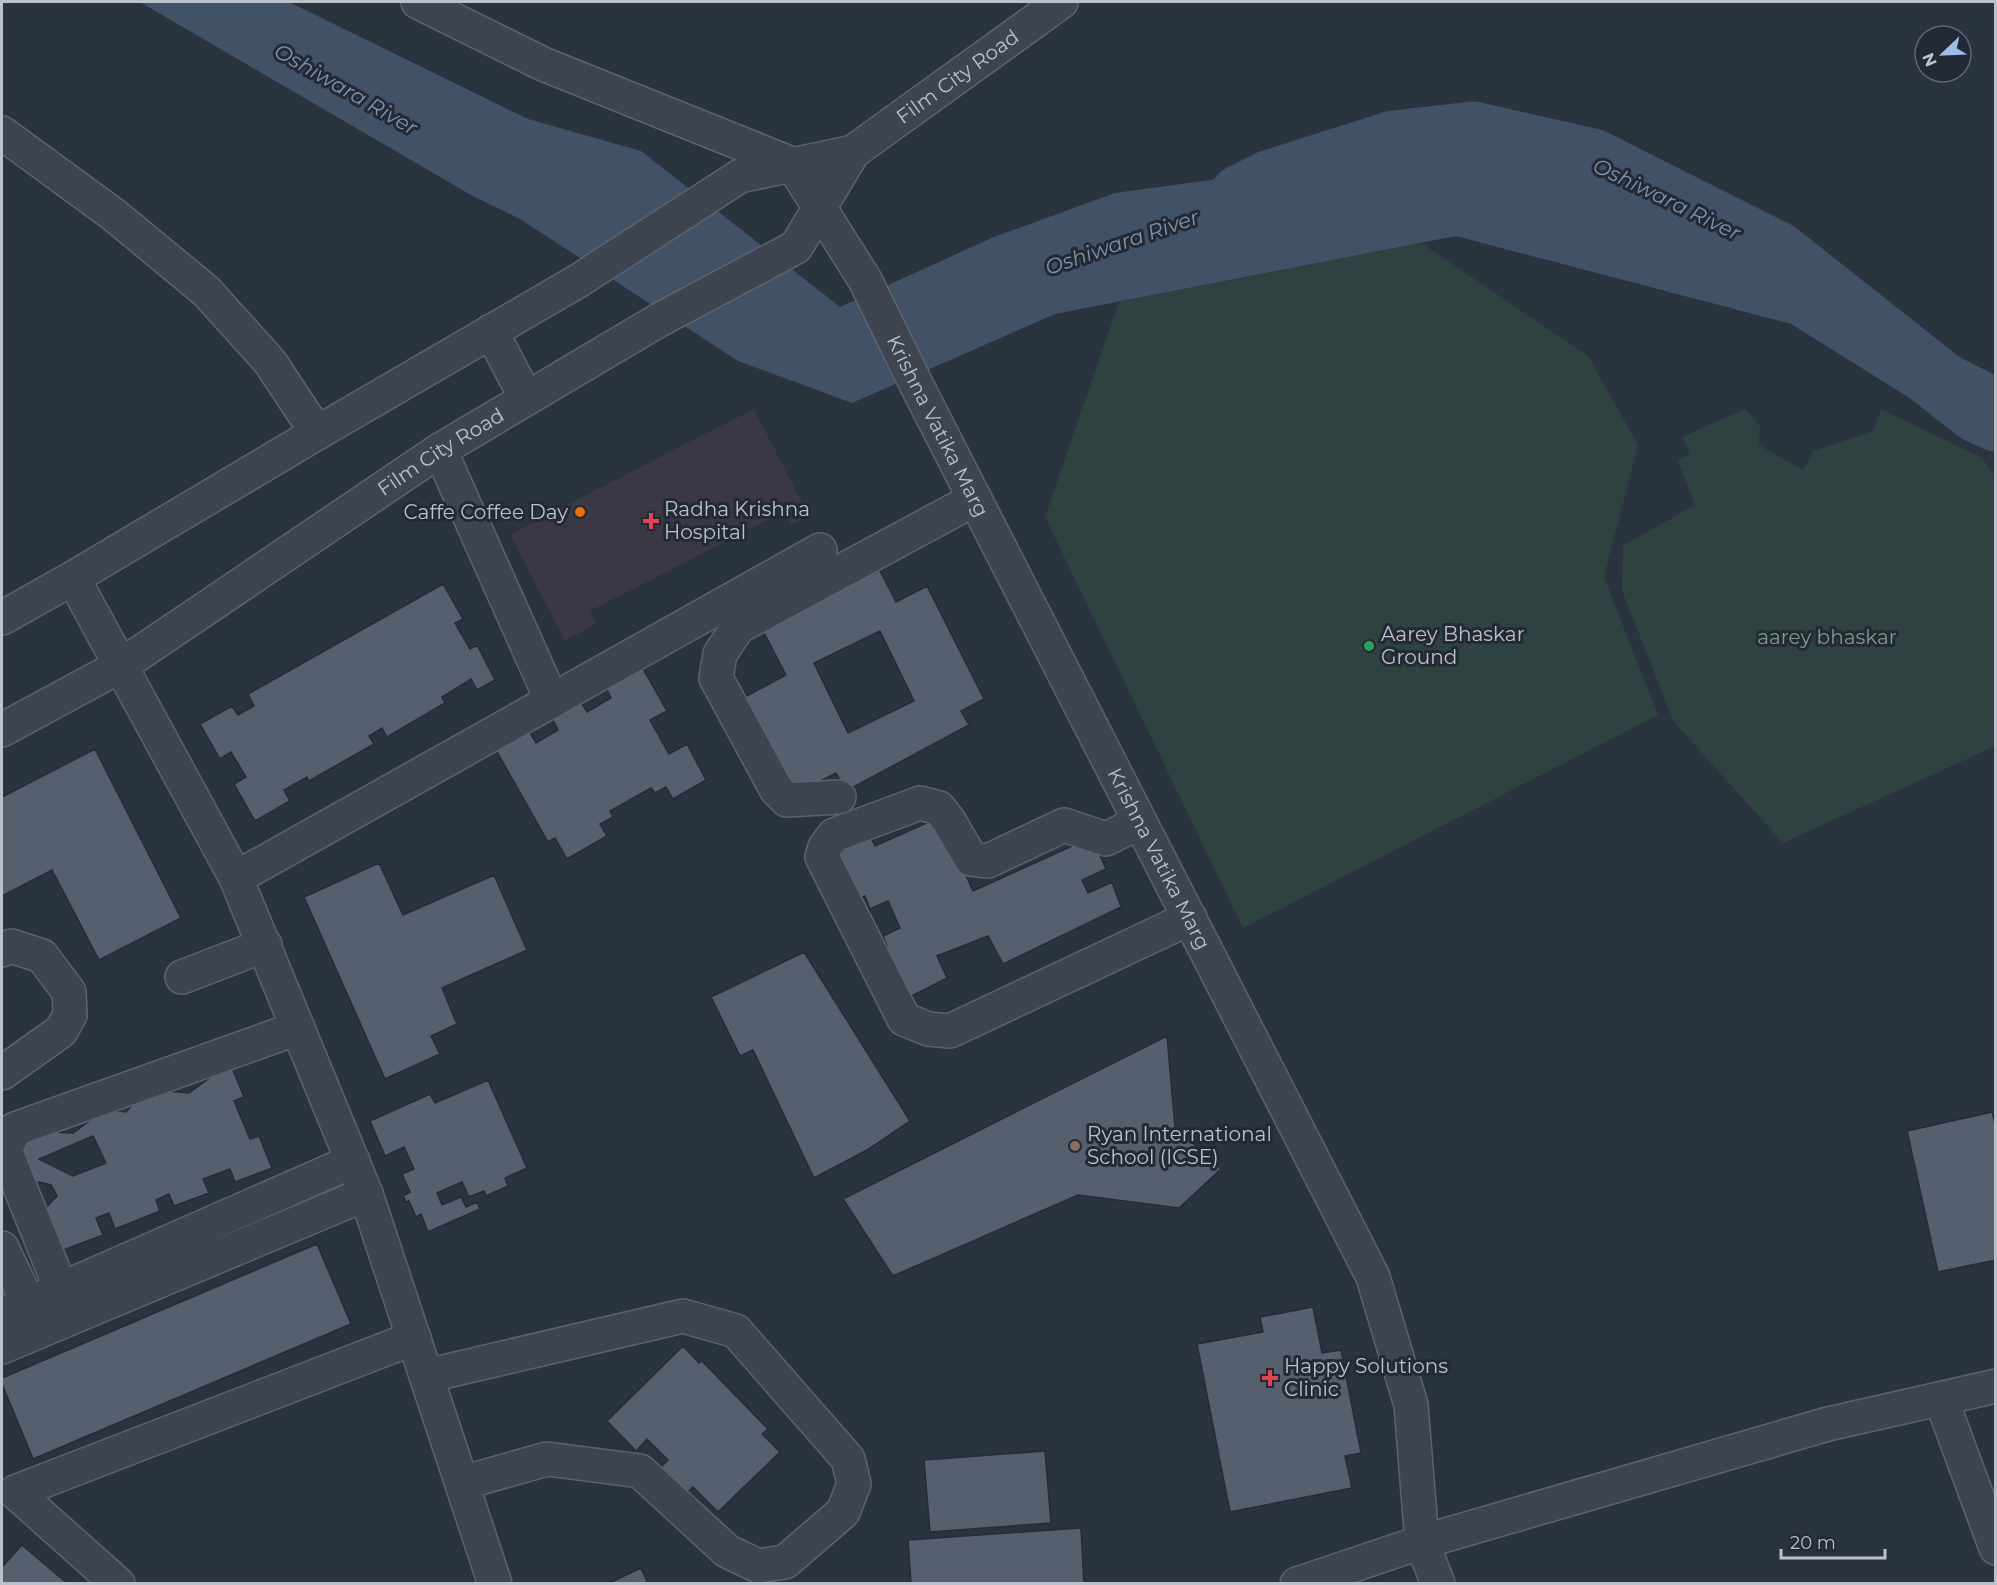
<svg xmlns="http://www.w3.org/2000/svg" width="1997" height="1585" font-family="Montserrat,sans-serif">
<style>
.medical{fill:#393844}
.green{fill:#2f4242}
.water{fill:#425266}
.lines{fill:none;stroke-linecap:round;stroke-linejoin:round}
.river{stroke:#425266;stroke-width:63}
.building{fill:#565f6d;stroke:#252c37;stroke-width:1.5;fill-rule:evenodd}
.minor-casing{stroke:#5c636d;stroke-width:36}
.minor{stroke:#3e4550;stroke-width:33}
.food-dot{fill:#e8710a;stroke:#232a35;stroke-width:2}
.health-dot{fill:#e0444e;stroke:#232a35;stroke-width:2}
.leisure-dot{fill:#2e9e5b;stroke:#232a35;stroke-width:2}
.education-dot{fill:#8d6e63;stroke:#232a35;stroke-width:2}
.labels{text-anchor:middle;dominant-baseline:central;stroke-width:6;stroke-linejoin:round;paint-order:stroke}
.street-label{font-size:20px;fill:#bbc1ca;stroke:#232a35}
.poi-label{font-size:20px;fill:#bbc1ca;stroke:#232a35;text-anchor:start}
.park-label{font-size:20px;fill:#7c9d83;stroke:#232a35}
.water-label{font-size:21px;font-style:italic;fill:#7f92a9;stroke:#232a35}
</style>
<rect width="100%" height="100%" fill="#2a343f"/>
<!-- medical -->
<path class="medical" d="M754,409L809,516L791,525L783,512L590,611L596,624L565,641L510,534Z"/>
<!-- green -->
<path class="green" d="M1421,243L1588,356L1638,445L1604,577L1658,715L1243,928L1045,517L1119,302Z
M1745,409L1760,426L1759,445L1803,470L1813,451L1873,431L1881,409L1982,458L1995,476V746L1783,843L1674,722L1622,591L1623,546L1695,505L1678,461L1690,454L1682,437Z"/>
<!-- water -->
<path class="water" d="M140,2H289L528,119L641,151L840,307L994,237L1115,193L1456,147L1565,158L1995,375V451L1791,324L1456,236L1055,314L852,403L738,361L520,219L471,195Z"/>
<g class="lines">
<!-- river -->
<path class="river" d="M1241,196L1271,181L1394,142L1473,133L1592,160L1777,253L1977,411L1996,420"/>
</g>
<!-- building -->
<path class="building" d="M877,565L896,602L927,586L984,699L961,711L969,725L846,791L836,773L793,795L743,698L786,675L760,625ZM880,631L914,701L848,733L814,663Z
M443,584L463,619L455,623L470,649L477,645L495,680L477,690L471,679L442,697L445,703L387,737L382,728L369,736L374,744L309,781L307,777L284,790L290,801L255,821L234,784L246,777L231,752L220,759L200,724L232,706L238,715L254,706L248,694Z
M642,667L667,711L650,720L669,754L687,744L706,780L673,799L666,787L655,793L651,788L610,811L613,817L600,824L607,836L567,859L555,838L548,842L496,750L529,731L536,743L558,730L552,718L581,702L587,712L611,698L606,688Z
M95,749L181,918L99,960L52,870L2,896V797Z
M940,817L973,891L1092,837L1106,869L1082,880L1088,893L1112,882L1121,907L1003,964L988,936L937,956L947,978L902,1001L878,950L887,946L883,936L900,928L888,901L870,909L865,896L851,902L829,852L869,833L875,846Z
M379,863L403,915L494,875L527,950L442,988L457,1024L431,1036L440,1054L385,1079L304,897Z
M804,952L910,1121L867,1150L814,1178L753,1050L740,1056L711,997Z
M1167,1036L1175,1127L1221,1169L1179,1208L1078,1195L893,1276L843,1199Z
M230,1063L244,1097L234,1101L250,1139L259,1136L272,1168L235,1182L230,1169L203,1179L209,1193L174,1206L169,1194L156,1200L160,1211L115,1229L109,1213L96,1218L103,1235L61,1251L43,1211L57,1196L51,1185L39,1182L26,1184L20,1143L51,1132L73,1133L106,1109L126,1112L135,1102L159,1090L189,1093ZM93,1136L106,1163L73,1176L39,1159Z
M488,1080L527,1168L505,1178L508,1186L486,1196L484,1191L469,1197L462,1182L437,1193L442,1205L461,1197L466,1207L477,1202L480,1209L428,1232L421,1214L416,1217L409,1201L406,1202L403,1196L410,1192L402,1174L414,1169L404,1147L385,1156L370,1121L430,1094L435,1103Z
M1992,1112L1996,1127V1260L1938,1272L1907,1131Z
M317,1244L351,1324L33,1459L2,1384V1378Z
M1313,1307L1322,1353L1341,1350L1361,1453L1345,1456L1352,1488L1230,1512L1197,1344L1263,1332L1260,1317Z
M683,1346L699,1363L702,1361L768,1429L762,1434L780,1452L718,1512L693,1487L681,1499L656,1472L668,1460L647,1439L636,1451L607,1421Z
M1045,1451L1051,1523L930,1532L924,1460Z
M1081,1528L1084,1584H911L908,1540Z
M22,1545L68,1584H2V1567Z
M641,1568L648,1584H607Z"/>
<g class="lines">
<defs>
<g id="minor">
<path id="s1" d="M418,2L543,64L792,164L865,280L917,386L1373,1277L1411,1405L1422,1542L1438,1584"/>
<path d="M2,133L114,215L206,291L270,362L317,433"/>
<path d="M491,331L526,398"/>
<path d="M440,450L552,701"/>
<path d="M73,578L236,878L366,1194L495,1584"/>
<path d="M2,618L73,578L317,433L578,281L740,176L853,152"/>
<path id="s2" d="M2,730L122,665L440,450L659,320L796,247L853,152L1061,2"/>
<path d="M839,797L787,800L776,789L716,678L720,654L738,627L975,499"/>
<path d="M1140,822L1106,839L1064,825L988,861L971,859L949,821L939,808L920,803L834,835L825,847L822,857L904,1019L928,1029L950,1031L1190,918"/>
<path d="M236,878L820,550"/>
<path d="M2,950L11,946L42,956L69,992L70,1015L61,1031L2,1073"/>
<path d="M182,977L265,945"/>
<path d="M2,1248L28,1303"/>
<path d="M61,1289L5,1150L15,1129L298,1028"/>
<path d="M2,1315L353,1161"/>
<path d="M2,1347L366,1194"/>
<path d="M426,1376L683,1316L736,1331L848,1459L854,1484L843,1512L785,1562L758,1566L727,1551L640,1471L547,1459L462,1483"/>
<path d="M1941,1399L1996,1548"/>
<path d="M118,1584L15,1492L414,1338"/>
<path d="M1297,1584L1422,1542L1828,1424L1996,1386"/>
</g>
</defs>
<!-- minor casing -->
<use href="#minor" class="minor-casing"/>
<!-- minor -->
<use href="#minor" class="minor"/>
</g>
<!-- markers -->
<circle class="food-dot" cx="580" cy="512" r="6"/>
<g class="health-dot">
<path d="M648 512h6v6h6v6h-6v6h-6v-6h-6v-6h6z"/>
<path d="M1267 1369h6v6h6v6h-6v6h-6v-6h-6v-6h6z"/>
</g>
<circle class="leisure-dot" cx="1369" cy="646" r="6"/>
<circle class="education-dot" cx="1075" cy="1146" r="6"/>
<g class="labels">
<!-- street labels -->
<g class="street-label">
<text stroke="none"><textPath href="#s2" startOffset="1170">Film City Road</textPath></text>
<text stroke="none"><textPath href="#s1" startOffset="708">Krishna Vatika Marg</textPath></text>
<text stroke="none"><textPath href="#s2" startOffset="520">Film City Road</textPath></text>
<text stroke="none"><textPath href="#s1" startOffset="1194">Krishna Vatika Marg</textPath></text>
</g>
<!-- poi labels -->
<g class="poi-label">
<text x="664" y="509">Radha Krishna<tspan x="664" dy="23">Hospital</tspan></text>
<text x="568" y="512" text-anchor="end">Caffe Coffee Day</text>
<text x="1381" y="634">Aarey Bhaskar<tspan x="1381" dy="23">Ground</tspan></text>
<text x="1087" y="1134">Ryan International<tspan x="1087" dy="23">School (ICSE)</tspan></text>
<text x="1284" y="1366">Happy Solutions<tspan x="1284" dy="23">Clinic</tspan></text>
</g>
<!-- park labels -->
<g class="park-label">
<text x="1827" y="637">aarey bhaskar</text>
</g>
<!-- water labels -->
<g class="water-label">
<text transform="translate(346 89) rotate(30)">Oshiwara River</text>
<text transform="translate(1667 199) rotate(26)">Oshiwara River</text>
<text transform="translate(1122 242) rotate(-19)">Oshiwara River</text>
</g>
</g>
<!-- border -->
<rect width="1997" height="1585" fill="none" stroke="#bbc1ca" stroke-width="6"/>
<!-- north arrow -->
<g transform="translate(1943 54) rotate(247)"><circle r="28" fill="#232a35" stroke="#606671" stroke-width="1.5"/>
<path d="M0-4.5L10 22L0 15L-10 22Z" fill="#9dbdec"/>
<text y="-9" font-size="16" font-weight="bold" text-anchor="middle" fill="#bbc1ca">N</text>
</g>
<!-- scale -->
<path d="M1781 1549v9h104v-9" fill="none" stroke="#bbc1ca" stroke-width="3"/>
<text x="1790" y="1549" font-size="18" fill="#bbc1ca" stroke="#232a35" stroke-width="4.5" paint-order="stroke">20 m</text>
</svg>
